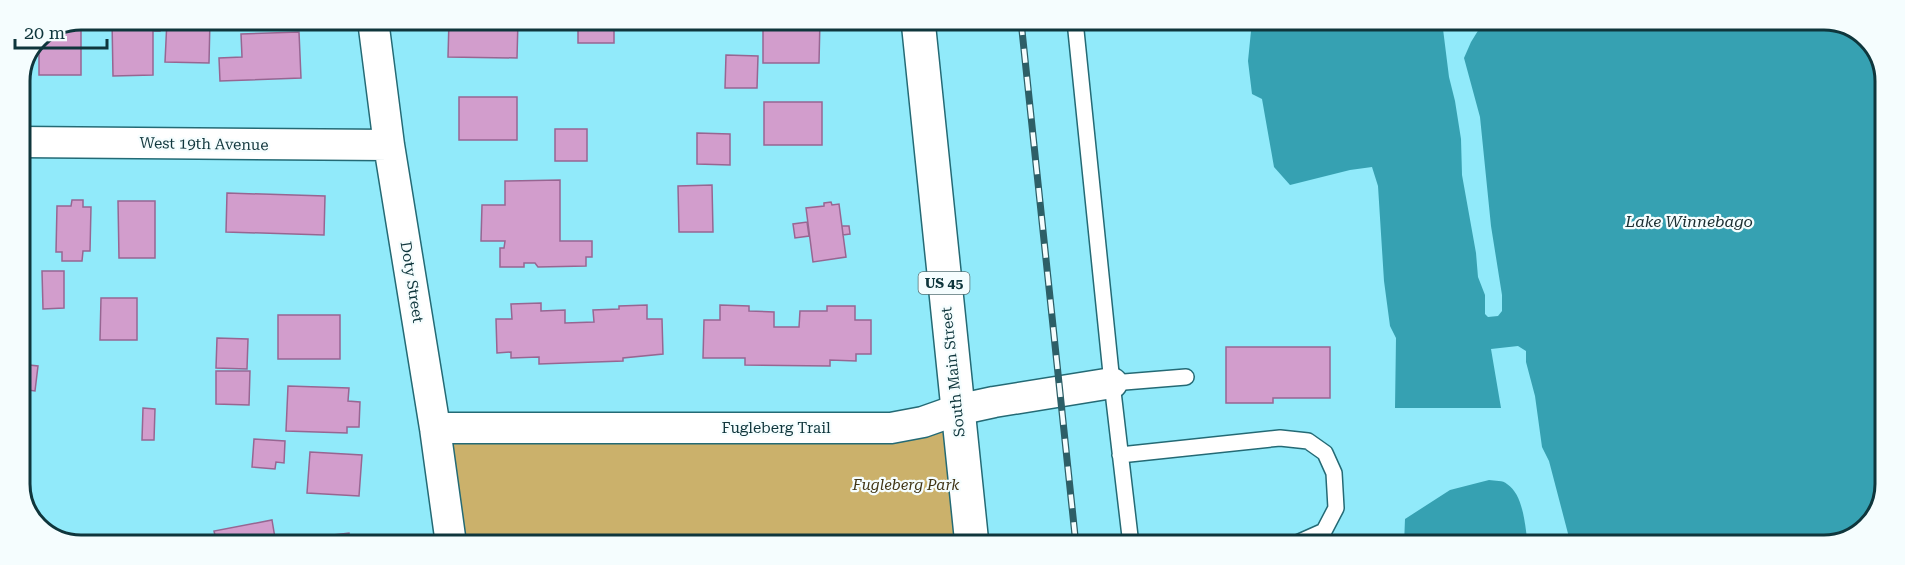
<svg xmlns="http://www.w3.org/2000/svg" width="1905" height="565" font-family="'Roboto Serif',serif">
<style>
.green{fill:#cbb16b}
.water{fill:#36a1b2}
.building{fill:#d29dcc;stroke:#976692;stroke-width:1.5}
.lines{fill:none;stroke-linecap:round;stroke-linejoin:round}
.service-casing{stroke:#246a75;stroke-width:18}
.minor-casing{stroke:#246a75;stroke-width:33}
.primary-casing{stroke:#246a75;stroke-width:36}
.service{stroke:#fff;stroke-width:15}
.minor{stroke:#fff;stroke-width:30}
.primary{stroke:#fff;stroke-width:33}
.rail-casing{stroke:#2d5f67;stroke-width:7}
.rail{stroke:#f5fdfe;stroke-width:4.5;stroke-dasharray:14;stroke-linecap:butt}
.labels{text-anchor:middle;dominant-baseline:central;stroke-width:4.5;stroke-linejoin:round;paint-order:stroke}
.shield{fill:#f5fdfe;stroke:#547276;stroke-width:1.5}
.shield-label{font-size:14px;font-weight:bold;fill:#0f363c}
.street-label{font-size:15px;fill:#0f363c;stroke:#f5fdfe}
.park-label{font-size:15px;font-style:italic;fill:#413515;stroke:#f5fdfe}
.water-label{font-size:16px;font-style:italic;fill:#1a2d30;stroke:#f5fdfe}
.rim{fill:none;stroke:#0f363c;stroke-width:3}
</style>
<rect width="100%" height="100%" fill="#91eafa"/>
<!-- green -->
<path class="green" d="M957,410L972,545L451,544L435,428H891Z"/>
<!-- water -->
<path class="water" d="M1252,21H1442L1449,77L1455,101L1461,139L1462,175L1476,253L1478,277L1485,295V314L1488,317L1498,316L1502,311V295L1491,226L1480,117L1464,58L1471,42L1484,21H1840L1871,41L1885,76L1884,500L1862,533L1825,545H1571L1549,461L1542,447L1535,396L1526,362V351L1518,346L1491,349L1501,408H1395L1396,338L1390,326L1384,281L1378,186L1372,167L1350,170L1290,185L1274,167L1262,99L1252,94L1248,61Z
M1489,480C1495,481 1503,480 1507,484C1524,495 1525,527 1528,545H1404L1405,519L1450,490Z"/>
<!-- building -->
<path class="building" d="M81,20V75H39V36Z
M112,20H159L160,31H153V75L113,76Z
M167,20H210L209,63L165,62Z
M449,20H518L517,58L448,57Z
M578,20H614V43H578Z
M763,20H820L819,63H763Z
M299,32L301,78L220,81L219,58L242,57L241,34Z
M726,55L758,56L757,88H725Z
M459,97H517V140H459Z
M764,102H822V145H764Z
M555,129H587V161H555Z
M697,133L730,134V165L697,164Z
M560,180V241H592V257H586V266L538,267L535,263H524V267H500V248H504L505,241H481L482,205H505V181Z
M712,185L713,232H679L678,186Z
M227,193L325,196L324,235L226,232Z
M72,200H83V207H91L90,251H83L82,261H62V252H56L57,206H71Z
M118,201H155V258H119Z
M831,202L832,205L839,204L846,257L813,262L806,208L824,206V203Z
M20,204H23L24,249H20Z
M807,222L809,236L795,238L793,224Z
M842,226H849L850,234L843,235Z
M42,271H64V308L43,309Z
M101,298H137V340H100Z
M541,303V311L565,310V323L594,322L593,310L619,309V306L647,305V319H662L663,354L623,358V361L539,364V357L511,358V352L497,353L496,319H512L511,304Z
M720,305L749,306V311L774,312V327H799L800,311H827V306H855V320H871V354H856V361L830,360V366L745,365V358H703L704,320H720Z
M278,315H340V359H278Z
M217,338L248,339L247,369L216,368Z
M1226,347H1330V398H1273V403H1226Z
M20,364L38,366L35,391L28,390L26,404H20Z
M216,371H250L249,405L216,404Z
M288,386L349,388L348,401L360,402L359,427H347V433L286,431Z
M143,408L155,409L154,440H142Z
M254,439L285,441L284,463L276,462L275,469L252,467Z
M310,452L362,455L359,496L307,493Z
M272,520L276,544H217L214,531Z
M349,533L350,544H308V538Z"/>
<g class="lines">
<defs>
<path id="service" d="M1075,21L1112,383L1131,545
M1112,383L1186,377
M1120,455L1280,438L1308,441L1325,453L1334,473L1336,508L1324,531L1297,543L1283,545"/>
<path id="minor" d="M373,20L389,145L435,428L451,544
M20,142L389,145
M435,428H891L923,422L957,410L994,402L1112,383"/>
<path id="primary" d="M918,20L972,545"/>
</defs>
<!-- service casing -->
<use href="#service" class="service-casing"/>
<!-- minor casing -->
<use href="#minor" class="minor-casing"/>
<!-- primary casing -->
<use href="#primary" class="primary-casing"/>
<!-- service -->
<use href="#service" class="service"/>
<!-- minor -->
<use href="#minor" class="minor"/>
<!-- primary -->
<use href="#primary" class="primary"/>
<defs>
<path id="rail" d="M1021,21L1076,545"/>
</defs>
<!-- rail casing -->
<use href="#rail" class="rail-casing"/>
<!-- rail -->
<use href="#rail" class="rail"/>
</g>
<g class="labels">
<!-- shield labels -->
<rect class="shield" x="918.5" y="272" width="51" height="22" rx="4.5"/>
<g class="shield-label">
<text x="944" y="283">US 45</text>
</g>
<!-- street labels -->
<g class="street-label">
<text transform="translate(204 144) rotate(1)">West 19th Avenue</text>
<text transform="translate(412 282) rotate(81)">Doty Street</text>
<text transform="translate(953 372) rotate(-96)">South Main Street</text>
<text x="776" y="428">Fugleberg Trail</text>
</g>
<!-- park labels -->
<g class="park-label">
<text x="906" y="485">Fugleberg Park</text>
</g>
<!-- water labels -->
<g class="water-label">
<text x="1689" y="221">Lake Winnebago</text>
</g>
</g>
<!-- crop -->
<path d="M0 0H1905V565H0ZM81 30H1824A51 51 0 0 1 1875 81V484A51 51 0 0 1 1824 535H81A51 51 0 0 1 30 484V81A51 51 0 0 1 81 30Z" fill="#f5fdfe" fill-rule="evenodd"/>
<path class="rim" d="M81 30H1824A51 51 0 0 1 1875 81V484A51 51 0 0 1 1824 535H81A51 51 0 0 1 30 484V81A51 51 0 0 1 81 30Z"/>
<!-- scale -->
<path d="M15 39v9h92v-9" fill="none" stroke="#0f363c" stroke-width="3"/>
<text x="24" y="39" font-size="18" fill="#0f363c" stroke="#f5fdfe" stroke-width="4.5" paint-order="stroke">20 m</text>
</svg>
